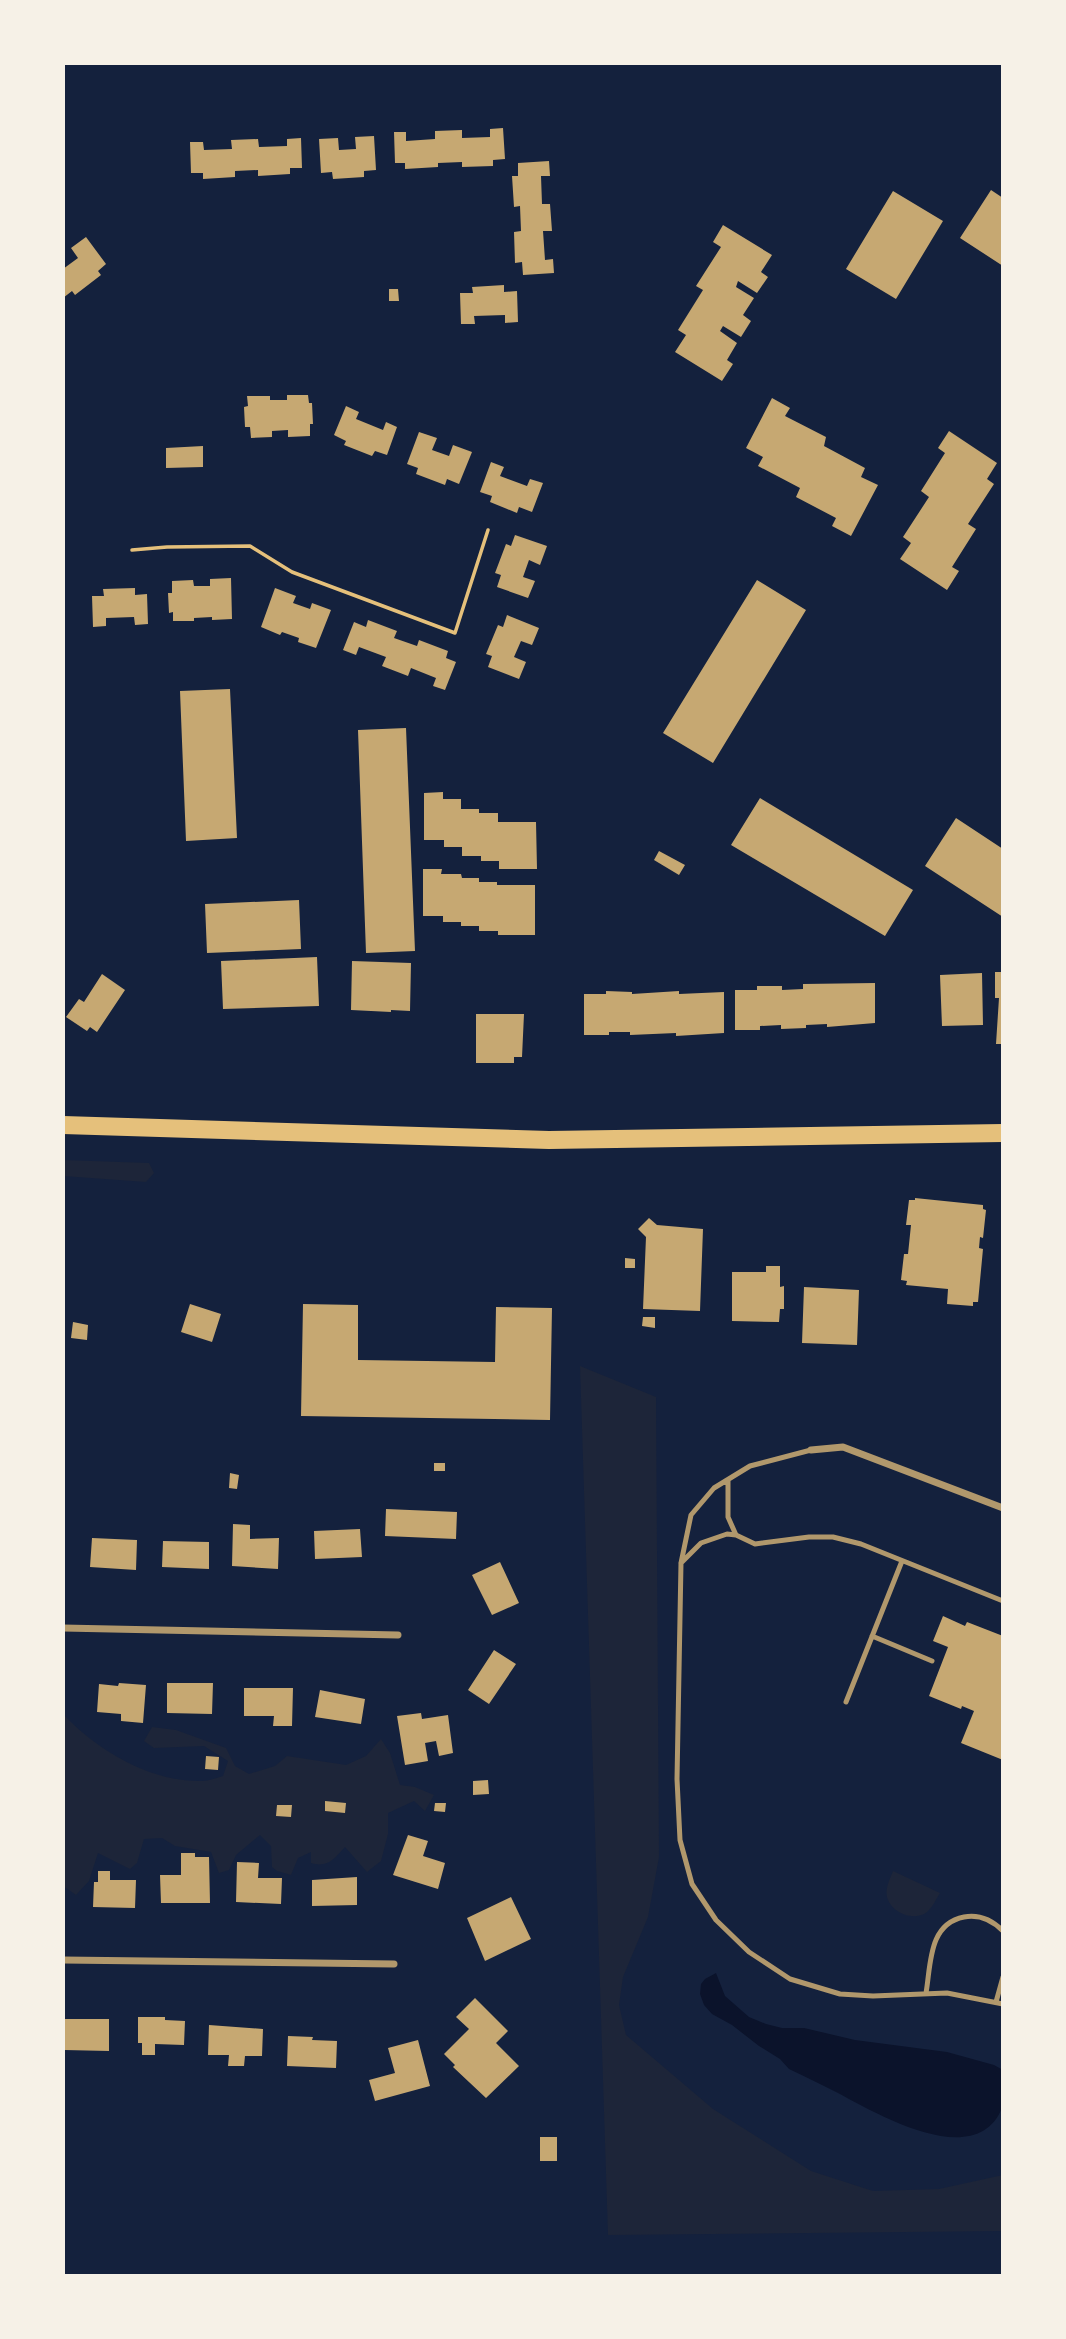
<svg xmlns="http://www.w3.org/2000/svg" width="1066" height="2339" font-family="Roboto,sans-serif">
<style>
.green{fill:#1d2539}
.water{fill:#0b132b}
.building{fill:#c6a872}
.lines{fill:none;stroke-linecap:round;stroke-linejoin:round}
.path{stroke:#e5c07b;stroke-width:3.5}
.service{stroke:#b1986c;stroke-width:5}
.minor{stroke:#b1986c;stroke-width:7}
.primary{stroke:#e5c07b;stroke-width:18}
</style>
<rect width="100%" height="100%" fill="#14213d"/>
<!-- green -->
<path class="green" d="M63,1160L149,1163L154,1173L146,1182L63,1176Z
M580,1366L656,1397L659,1857L648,1917L623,1977L619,2005L626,2035L713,2109L811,2171L873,2191L939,2189L1003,2175V2231L608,2235Z
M63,1714C98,1751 150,1782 202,1781C209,1781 217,1778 223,1776L228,1761L204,1746L154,1748L144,1741L152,1727L176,1730L226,1748L235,1766L249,1774L275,1766L287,1756L346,1765L366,1756L381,1739L390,1753L400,1785L415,1787L434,1795L425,1811L414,1801L388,1813V1834L381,1861L367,1872L345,1847C334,1859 328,1868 311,1863V1852L298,1858L291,1875L277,1871L272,1867L271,1846L260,1835L236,1855L229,1870L219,1873L211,1852L175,1846L162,1838L144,1839L137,1863L130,1869L98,1853L89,1881L76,1895L63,1886Z
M893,1871L940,1893C936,1899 933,1907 927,1912C914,1922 891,1913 887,1897C885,1888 890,1879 893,1871Z"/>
<!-- water -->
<path class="water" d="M716,1973L725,1996L749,2017L766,2024L782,2028H804L855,2040L947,2052L994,2065L1003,2070C1003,2081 1006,2098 1002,2108C976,2172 877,2114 838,2093C822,2085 806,2077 789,2069L780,2059L759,2046L732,2025L712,2014L704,2005L700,1994L701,1984L705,1979Z"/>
<!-- building -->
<path class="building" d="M503,128L505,159L493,160V166L462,167V162L438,163V167L405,169V163H395L394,132H406V141L435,139V131L462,130V138L490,137V129Z
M374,136L376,170L364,171V177L333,179L332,172L321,173L319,139L338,138L339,150L356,149L355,137Z
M301,138L302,168H290V174L258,176V170L235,171V177L203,179V173H191L190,142H203L204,150L232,149L231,140L258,139L259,147L287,146V139Z
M549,161L550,176H541L542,204H550L552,231H543L545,260L553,259L554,273L523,275L522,262L515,263L514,232L521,231L520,206L514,207L512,176H518V163Z
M991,190L1003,198V266L960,238Z
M893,191L943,221L896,299L846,269Z
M723,225L772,255L761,272L768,277L757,293L738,281L736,287L754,298L743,315L751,321L741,337L723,326L720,331L737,343L727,360L733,364L722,381L675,352L686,335L678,330L703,290L696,286L721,247L713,242Z
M86,237L106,264L98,271L101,275L75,295L72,291L63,298V269L78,258L71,248Z
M504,285V292L517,291L518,322L505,323V315L474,316L475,324H461L460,293H473L472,287Z
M389,289H398L399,301H389Z
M287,395H308L309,403H312L313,424H310V436L288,437V430L272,431V437L251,438L250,427H245L244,407L248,406L247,396H270V400H287Z
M772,398L790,408L785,416L826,437L824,446L865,468L861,477L878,485L851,536L832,526L836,518L796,497L800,488L758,466L763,457L746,448Z
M346,406L359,412L356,419L383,430L386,422L397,427L387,455L375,451L372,456L344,445L346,441L334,435Z
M949,431L997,463L987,479L994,484L968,524L976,529L952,567L959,571L947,590L900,559L911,543L903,537L929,497L921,491L945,453L938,448Z
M419,432L437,438L432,450L449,456L453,445L472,452L459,484L447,479L445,485L416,474L418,468L407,464Z
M203,446V467L166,468V448Z
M491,462L504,467L500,476L527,486L530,479L543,483L532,512L519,507L517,513L490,502L492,496L480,492Z
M515,535L547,546L540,565L529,560L523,577L535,581L528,598L497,587L501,575L495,573L506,544L511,546Z
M231,578L232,619L212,620V617L194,618V621H173V612L169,613L168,593H172V581L193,580L194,586H210V579Z
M757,580L806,610L713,763L663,733Z
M135,588V595L147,594L148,624L135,625L134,617L106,618V626L93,627L92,596H104L103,589Z
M275,588L296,596L293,603L310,609L312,603L331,610L316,648L298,642L299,638L282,632L280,635L261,627Z
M507,615L539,628L532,645L521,641L514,657L526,662L519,679L488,667L492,656L486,654L498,625L503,627Z
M368,620L397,631L394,638L417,646L419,640L448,651L446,658L456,662L445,690L433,686L436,678L411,668L408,676L382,666L386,657L359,647L356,655L343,650L354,622L366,627Z
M230,689L237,838L186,841L180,691Z
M406,728L415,951L366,953L358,730Z
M443,792V799H461V809H479V813H498V822H536L537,869H499V861H481V856H462V847H444V840H424V793Z
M760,798L913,890L885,936L731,845Z
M956,818L1003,849V917L925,866Z
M659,851L685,865L679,875L654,860Z
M423,869H442L441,874H461L462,878H479V882H497V885H535V935H498V931H479V926H461V922H443V916H423Z
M299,900L301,949L207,953L205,904Z
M317,957L319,1006L223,1009L221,961Z
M352,961L411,963L410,1011L391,1010V1012L351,1010Z
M995,972H1003V1044H996L999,998H995Z
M982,973L983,1025L942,1026L940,975Z
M102,974L125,990L97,1032L90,1027L87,1031L66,1017L79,999L84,1002Z
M875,983V1023L827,1027V1024L806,1025V1028L781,1029V1025L760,1026V1030H735V990H757V986H782V990L803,989V984Z
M606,991L632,992V994L679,991V994L724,992V1033L676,1036V1033L630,1035V1032H609V1035H584V994H606Z
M476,1014H524L522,1057H514V1063H476Z
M915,1198L983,1205V1209L986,1210L983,1238L980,1237L979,1248L983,1249L978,1302H973V1306L947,1304L948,1289L906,1285L907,1281L901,1280L904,1254H908L911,1225H906L909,1200H915Z
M649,1218L657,1225L703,1229L700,1311L643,1309L646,1237L638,1229Z
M625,1258L635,1259V1268H625Z
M766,1266H780V1287L784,1286V1309H780L779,1322L732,1321V1272H766Z
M804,1287L859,1290L857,1345L802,1343Z
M190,1304L221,1314L212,1342L181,1332Z
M303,1304L358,1305V1360L495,1362L496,1307L552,1308L550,1420L301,1416Z
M643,1317H655V1328L642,1326Z
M73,1322L88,1325L87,1340L71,1338Z
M434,1463H445V1471H434Z
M230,1473L239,1475L237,1489L229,1488Z
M386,1509L457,1512L456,1539L385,1536Z
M233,1524L250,1525V1539L279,1538L278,1569L232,1566Z
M360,1529L362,1557L315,1559L314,1531Z
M92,1538L137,1540L136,1570L90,1567Z
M163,1541L209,1542V1569L162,1567Z
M500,1562L519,1603L492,1615L472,1575Z
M943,1616L965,1626L967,1622L1003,1636V1760L961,1743L974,1711L962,1706L961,1709L929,1696L948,1647L933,1641Z
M494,1650L516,1664L489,1704L468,1690Z
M119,1683L146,1685L143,1723L121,1721V1714L97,1712L99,1684L118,1686Z
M167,1683H213L212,1714L167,1713Z
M244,1688H293L292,1726H273L274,1716H244Z
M320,1690L365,1699L361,1724L315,1717Z
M421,1713L422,1719L448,1715L453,1753L439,1756L436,1741L425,1743L428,1761L405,1765L397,1716Z
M206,1756L219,1757L218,1770L205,1769Z
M488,1780L489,1794L473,1795V1781Z
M325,1801L346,1803L345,1813L325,1811Z
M435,1803H446L445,1812L434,1811Z
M277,1805H292L291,1817L276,1816Z
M408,1835L428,1841L423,1856L445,1863L438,1889L393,1875Z
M181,1853H195V1857H209L210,1903H161L160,1875H181Z
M237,1862L259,1863L258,1878H282L281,1904L236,1902Z
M98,1871H110V1880H136L135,1908L93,1907L94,1882H98Z
M357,1877V1905L312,1906V1880Z
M511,1897L531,1939L485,1961L467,1918Z
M475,1998L508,2031L496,2043L519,2066L486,2098L453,2067L455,2065L444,2054L469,2029L456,2017Z
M138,2017H165V2020L185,2021L184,2045L155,2044V2055H142V2043H138Z
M64,2019H109V2051L64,2050Z
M209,2025L263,2029L262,2056H245L244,2066H228L229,2055H208Z
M288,2036L313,2037L312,2040L337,2041L336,2068L287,2066Z
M418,2040L430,2086L375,2101L369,2080L395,2073L388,2048Z
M540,2137H557V2161H540Z"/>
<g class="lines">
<!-- path -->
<path class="path" d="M132,550L167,547L250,546L292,572L455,633L488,530"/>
<!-- service -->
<path class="service" d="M811,1450L750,1466L714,1488L691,1515L681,1563L677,1779L680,1840L692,1884L716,1920L749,1952L790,1979L840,1994L873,1996L947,1993L1003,2004
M728,1480V1517L736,1535
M681,1563L701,1543L727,1534L736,1535L755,1544L809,1537H833L861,1544L1003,1601
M872,1636L932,1661
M846,1702L902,1561
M926,1993C931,1965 928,1924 964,1917C980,1914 992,1920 1003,1931
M996,2002L1003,1977"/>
<!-- minor -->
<path class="minor" d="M811,1450L843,1447L1003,1508
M63,1628L398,1635
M63,1960L394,1964"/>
<!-- primary -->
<path class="primary" d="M63,1125L549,1140L1003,1133"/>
</g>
<!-- border -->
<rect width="1066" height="2339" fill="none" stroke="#f6f1e7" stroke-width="130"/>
</svg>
